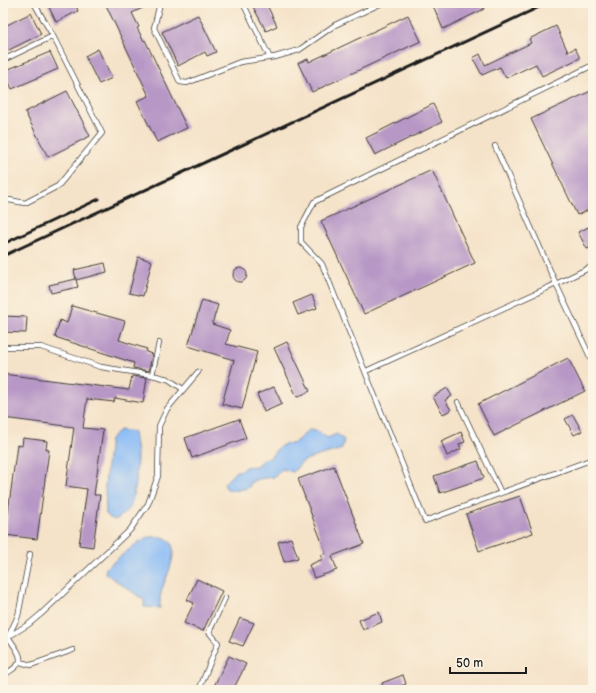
<svg xmlns="http://www.w3.org/2000/svg" width="596" height="693" font-family="'Balsamiq Sans',sans-serif">
<style>
.water{fill:#89bbf6;stroke:#526c89}
.building{fill:#b797c6}
.lines{fill:none;stroke-linecap:round;stroke-linejoin:round}
.lane-casing{stroke:#3d3a36;stroke-width:6}
.lane{stroke:#fff;stroke-width:4.5}
.rail{stroke:#1c1c1c;stroke-width:3}
</style>
<rect width="100%" height="100%" fill="#fcf5e5"/>
<filter id="ink" filterUnits="userSpaceOnUse"><feTurbulence type="fractalNoise" baseFrequency=".025" numOctaves="2"/><feDisplacementMap in="SourceGraphic" scale="8" xChannelSelector="R" yChannelSelector="G"/><feConvolveMatrix kernelMatrix="1 2 1 2 8 2 1 2 1" color-interpolation-filters="sRGB"/></filter>
<filter id="wash" filterUnits="userSpaceOnUse"><feTurbulence type="fractalNoise" baseFrequency=".012" numOctaves="4" result="noise"/><feDisplacementMap in="SourceGraphic" scale="16" xChannelSelector="R" yChannelSelector="G"/><feGaussianBlur stdDeviation="0.9" result="paint"/><feColorMatrix in="noise" values="0 0 0 0 0 0 0 0 0 0 0 0 0 0 0 0 0 1.4 0 .05"/><feComposite in="paint" operator="in"/></filter>
<g filter="url(#wash)">
<rect width="100%" height="100%" fill="#f5e3c9"/>
<!-- water -->
<path class="water" d="M119,430L134,432L137,454L136,484L130,508L116,520L110,518L106,514L105,485L110,439Z
M309,430L318,431L327,438L337,434L344,440L342,449L308,459L301,463L293,472L282,469L274,477L258,479L251,482L249,487C243,490 232,492 226,488L224,484L236,471H241L245,467L256,466L263,459L270,458C277,449 281,442 293,444Z
M149,537C153,537 158,537 162,537C185,542 166,577 162,589C160,595 160,602 160,608L144,607V600L105,573L106,568L136,544Z"/>
<g id="blocks">
<!-- building -->
<path class="building" d="M47,3H75L78,11L56,22Z
M105,3H153L132,13L139,27L137,28L144,41L145,40L187,128L157,142L137,101L149,96Z
M251,3H266L277,26L266,31Z
M432,3H482L484,9L443,29Z
M31,13L41,34L3,53V27Z
M198,15L216,52L207,56L205,52L178,66L162,32Z
M408,15L421,41L312,92L298,63L308,59L309,62Z
M556,26L568,52L575,48L580,58L542,76L536,64L506,78L500,67L482,75L473,58L480,54L485,65L531,43L529,39Z
M98,49L112,78L99,84L85,56Z
M50,52L58,69L12,89L4,71Z
M593,90V208L577,215L531,119Z
M67,91L90,136L48,157L25,112Z
M433,104L442,122L375,155L366,138Z
M432,170L475,263L364,314L321,221Z
M593,225V246L587,249L578,232Z
M138,257L152,261L143,296L129,293Z
M105,263L107,272L76,280L78,287L51,293L49,285L76,279L74,270Z
M233 275a7 7 0 1 1 14 0a7 7 0 1 1-14 0Z
M312,295L317,308L298,315L293,303Z
M202,300L218,305L212,324L230,330L226,344L257,352L242,409L222,404L234,360L188,346Z
M72,306L125,321L119,340L147,349L146,352L152,354L149,371L133,368L134,363L55,337L60,320L67,323Z
M3,316L27,317L26,333L3,332Z
M287,342L310,391L297,397L274,348Z
M568,358L585,391L494,436L478,404Z
M3,374L129,390L132,376L147,378L143,403L115,398L114,402L87,399L83,428L103,430L94,495H100L93,547L79,545L87,489L66,486L74,427L3,418Z
M274,387L282,404L264,412L257,394Z
M447,388L452,396L445,400L451,410L443,414L433,397Z
M573,415L582,431L574,435L565,419Z
M239,419L246,438L192,458L185,438Z
M461,432L465,442L459,444L461,449L447,456L441,441Z
M23,438L47,441L46,449L49,450L37,539L5,535L17,445L22,446Z
M478,461L484,478L440,493L434,476Z
M334,466L364,544L332,556L337,570L314,578L309,565L323,559L321,555L326,553L298,479Z
M520,496L533,533L479,551L466,514Z
M291,538L298,558L284,562L278,542Z
M197,579L222,591L203,631L184,623L194,603L187,600Z
M379,612L382,622L363,630L359,620Z
M240,618L254,623L243,646L229,641Z
M229,656L246,664L233,690H212Z
M403,675L406,684L392,690H384L382,683Z"/>
</g>
</g>
<g filter="url(#ink)">
<use href="#blocks" fill-opacity="0" stroke="#3d3a36" stroke-width="1"/>
<g class="lines">
<defs>
<path id="lane" d="M160,3L154,28L180,82L187,83L240,62L275,57L299,50L335,25L382,3
M243,3L270,58
M3,60L53,36
M593,65L314,202L301,227V242L322,264L425,521L593,459
M3,202L9,200L25,203L58,186L102,133L53,36L34,3
M593,266L556,284L593,363
M3,347H41L101,367L152,375L168,379L183,389
M366,371L556,284L495,146
M152,375L159,343
M458,402L501,493
M3,640L29,624L41,614L130,530L148,504L158,476L159,426L167,409L198,372
M20,662L31,665L73,650
M3,675C28,662 22,657 8,637L18,616L30,554
M199,690L218,643L209,632L225,598"/>
</defs>
<!-- lane casing -->
<use href="#lane" class="lane-casing"/>
<!-- lane -->
<use href="#lane" class="lane"/>
<!-- rail -->
<path class="rail" d="M3,244L99,199
M3,256L548,3"/>
</g>
</g>
<!-- margin -->
<rect width="596" height="693" fill="none" stroke="#fcf5e5" stroke-width="16"/>
<!-- scale -->
<path d="M450 667v6h76v-6" fill="none" stroke="#1c1c1c" stroke-width="2"/>
<text x="456" y="667" font-size="12" fill="#1c1c1c" stroke="#fcf5e5" stroke-width="3" paint-order="stroke">50 m</text>
</svg>
